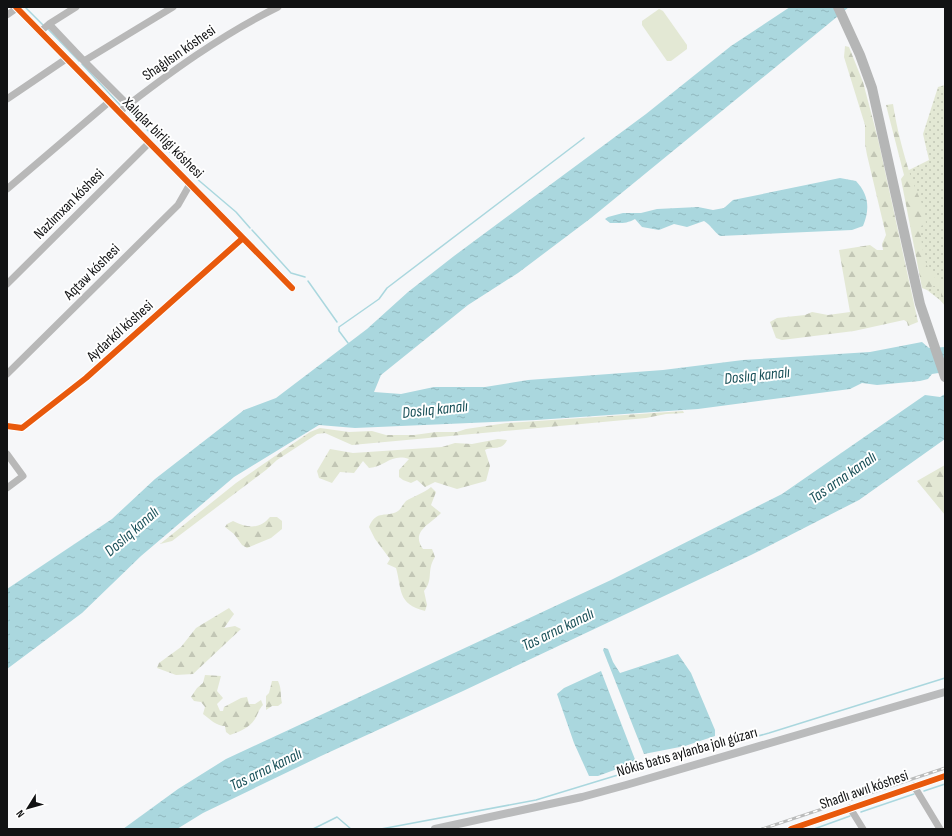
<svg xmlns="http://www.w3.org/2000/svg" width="952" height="836" font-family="'Sofia Sans Condensed',sans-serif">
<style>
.grass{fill:url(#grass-dots)}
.forest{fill:url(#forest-firs)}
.pitch{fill:#e3e8d4}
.water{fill:url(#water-ripples)}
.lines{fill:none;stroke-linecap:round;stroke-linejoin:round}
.stream{stroke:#aad7de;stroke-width:1.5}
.minor{stroke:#b8b8b8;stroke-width:7}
.major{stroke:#babbbc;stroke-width:8}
.highway{stroke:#b5b6b6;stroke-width:10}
.rail-casing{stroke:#babbbb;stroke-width:3}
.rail{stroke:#fff;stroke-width:1.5;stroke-dasharray:4.5;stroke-linecap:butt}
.cycleway-casing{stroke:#fff;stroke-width:8}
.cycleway{stroke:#e8590c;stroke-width:6}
.labels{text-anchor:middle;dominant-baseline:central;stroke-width:4;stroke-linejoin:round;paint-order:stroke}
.street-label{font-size:15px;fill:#111213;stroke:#fff}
.water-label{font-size:16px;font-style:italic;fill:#1a5159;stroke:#fff}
</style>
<defs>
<pattern id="grass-dots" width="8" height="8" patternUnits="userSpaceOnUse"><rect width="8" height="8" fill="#e3e8d4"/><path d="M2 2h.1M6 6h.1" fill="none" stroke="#c2c6b5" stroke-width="1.8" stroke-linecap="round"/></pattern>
<pattern id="forest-firs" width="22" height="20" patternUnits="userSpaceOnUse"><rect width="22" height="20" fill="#e3e8d4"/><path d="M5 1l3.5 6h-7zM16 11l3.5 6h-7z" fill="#c2c6b5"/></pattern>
<pattern id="water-ripples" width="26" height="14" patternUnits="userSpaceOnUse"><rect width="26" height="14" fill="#aad7de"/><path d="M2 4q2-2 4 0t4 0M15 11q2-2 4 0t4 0" fill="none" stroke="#91b8be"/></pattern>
</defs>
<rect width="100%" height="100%" fill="#f6f7f9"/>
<!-- grass -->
<path class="grass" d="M945,85V304L927,290L905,172L929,160L923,134L938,87Z"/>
<!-- forest -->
<path class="forest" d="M845,46L849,47L863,82L878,139L918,322L908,326L907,322L904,320L854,331L782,340L776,338L770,322L777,318L805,315L812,312L828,315L850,312L839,250L870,245L877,250H883L882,244L886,235L867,155L865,144V125L844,57Z
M893,104C897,130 904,156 912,180C918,196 926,208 926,224L921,226L920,230C923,248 923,277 945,283V306L941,301V289C935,285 932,285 927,290L922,288L901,179L904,175L886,105Z
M683,411L684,413L666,414L646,418L352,445L325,433L317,434L277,460L266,470L172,541L160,544L236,483L310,432L320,428L349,432L372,431L386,435H414L436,432H457L466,429L507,423Z
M498,439L507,440C502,451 493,446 485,450L490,466L486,481L457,489L435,482L425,487L417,480L411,483L403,480L399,477V470L409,459C391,453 385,467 369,468L363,461L354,473L340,472L332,483L319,478L317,471L330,449L353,453L442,447L455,443L472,444Z
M945,465V515L917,481Z
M431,487L436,492L431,505L441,513C431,524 410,531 423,549H432L435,557C426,571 434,579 424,591L427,605L425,611C397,604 402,589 396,568L387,564L390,559L375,539L369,527C376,509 387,518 398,511C401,509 403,504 406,501C412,497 424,493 431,487Z
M270,517H277L282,521V529L271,538L247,548L242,545L234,534L225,527L227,524L233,521C247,528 259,530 270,517Z
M229,608L234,614L224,628L235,626L241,629L193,674L176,675L157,668L159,663L181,647L196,628Z
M205,675L221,676L217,691L223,698L217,704L220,711H223L224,707L241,698L247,697L249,704H255L261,700L263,705C259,709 258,714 255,719C249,728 239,732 230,735L226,732L225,726C216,726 210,719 203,714L205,707L201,702L194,701L191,697L197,688L203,683Z
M272,681H278C282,689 280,695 282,703L278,706H272L266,710V696L269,693Z"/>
<!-- pitch -->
<path class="pitch" d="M659,9L663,11L687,45V49L671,61H667L642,25V21Z"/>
<!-- water -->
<path class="water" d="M790,7H849L591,218L518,273L468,305L381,375L374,392L401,394L434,387H485L528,380L663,370L743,360L870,352L922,342L929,348L945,347V372L932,374L928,379L920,381L877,385L862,383L850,389L698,409L536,420L355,428L319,425L234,477L141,556L82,613L7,669V589L112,519L155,479L244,410L276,398L367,329L408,292L454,256L646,114L731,46Z
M840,178L856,181C869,195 870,209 863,226L852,230L720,236C714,232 711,225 704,221L687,227L674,224L659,230L642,227L635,219C626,224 621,223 610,223L605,219L608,217L623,213H641L657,209L698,207L713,210L724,208L733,200Z
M945,394V439L859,500L751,555L463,691L321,756L203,813L177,829H123L178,789L226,759L611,580L782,494L925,395L940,397Z
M604,648L608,649L613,662L620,673L678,654L691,673L715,730V736L685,746L644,754L603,650Z
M601,671L636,762L598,776H589L574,743L557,694L564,688Z"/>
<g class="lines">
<!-- stream -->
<path class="stream" d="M25,7L43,25
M48,29L79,61
M82,64L120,105
M127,110L196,178L236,212L250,228
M252,230L291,273L305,277
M308,281L337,322
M348,343L339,331V327L379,299L387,288L584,138
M924,791L945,784
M861,812L914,794
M313,829L337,817L351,829
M381,829L536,800L631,771L769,733L945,678
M814,829L850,816"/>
<!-- minor -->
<path class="minor" d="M16,7L292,288
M7,15L17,8
M49,24L84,61L128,105
M40,32L49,24L76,7
M84,61L173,7
M7,99L66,59
M119,112C169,73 221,35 278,7
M7,189L109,102
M7,284L149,143
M7,374L178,205L190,184
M7,426L22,428L86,378L243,238
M7,454L23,476L7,488
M914,786L940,829
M850,808L863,829
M791,829L945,776"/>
<!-- major -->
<path class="major" d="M435,829L582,797L626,785L945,692"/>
<!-- highway -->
<path class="highway" d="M838,7L860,55L872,88L920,304L945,377"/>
<defs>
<path id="rail" d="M762,829L945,768"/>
</defs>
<!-- rail casing -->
<use href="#rail" class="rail-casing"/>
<!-- rail -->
<use href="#rail" class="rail"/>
<defs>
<path id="cycleway" d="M16,7L292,288
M7,426L22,428L86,378L243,238
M791,829L945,776"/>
</defs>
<!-- cycleway casing -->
<use href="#cycleway" class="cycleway-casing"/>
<!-- cycleway -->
<use href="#cycleway" class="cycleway"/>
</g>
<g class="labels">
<!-- street labels -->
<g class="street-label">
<text transform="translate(179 53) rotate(-35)">Shaǵılsın kóshesi</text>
<text transform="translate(163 138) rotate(45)">Xalıqlar birligi kóshesi</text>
<text transform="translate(69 204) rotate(-45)">Nazlımxan kóshesi</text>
<text transform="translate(92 272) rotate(-45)">Aqtaw kóshesi</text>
<text transform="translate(120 331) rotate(-42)">Aydarkól kóshesi</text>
<text transform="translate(687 752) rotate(-16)">Nókis batıs aylanba jolı gúzarı</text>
<text transform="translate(864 790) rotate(-19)">Shadlı awıl kóshesi</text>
</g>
<!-- water labels -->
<g class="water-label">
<text transform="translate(757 376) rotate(-6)">Doslıq kanalı</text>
<text transform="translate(435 410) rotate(-6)">Doslıq kanalı</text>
<text transform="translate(843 478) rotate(-35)">Tas arna kanalı</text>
<text transform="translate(132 532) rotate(-41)">Doslıq kanalı</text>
<text transform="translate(558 630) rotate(-26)">Tas arna kanalı</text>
<text transform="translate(266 770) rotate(-26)">Tas arna kanalı</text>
</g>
</g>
<!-- border -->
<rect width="952" height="836" fill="none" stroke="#111213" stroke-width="16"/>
<!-- north arrow -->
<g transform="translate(28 808) rotate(233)" stroke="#ffffff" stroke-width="3" paint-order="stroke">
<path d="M0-3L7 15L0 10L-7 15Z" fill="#111213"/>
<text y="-6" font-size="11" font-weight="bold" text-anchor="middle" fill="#111213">N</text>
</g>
</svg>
